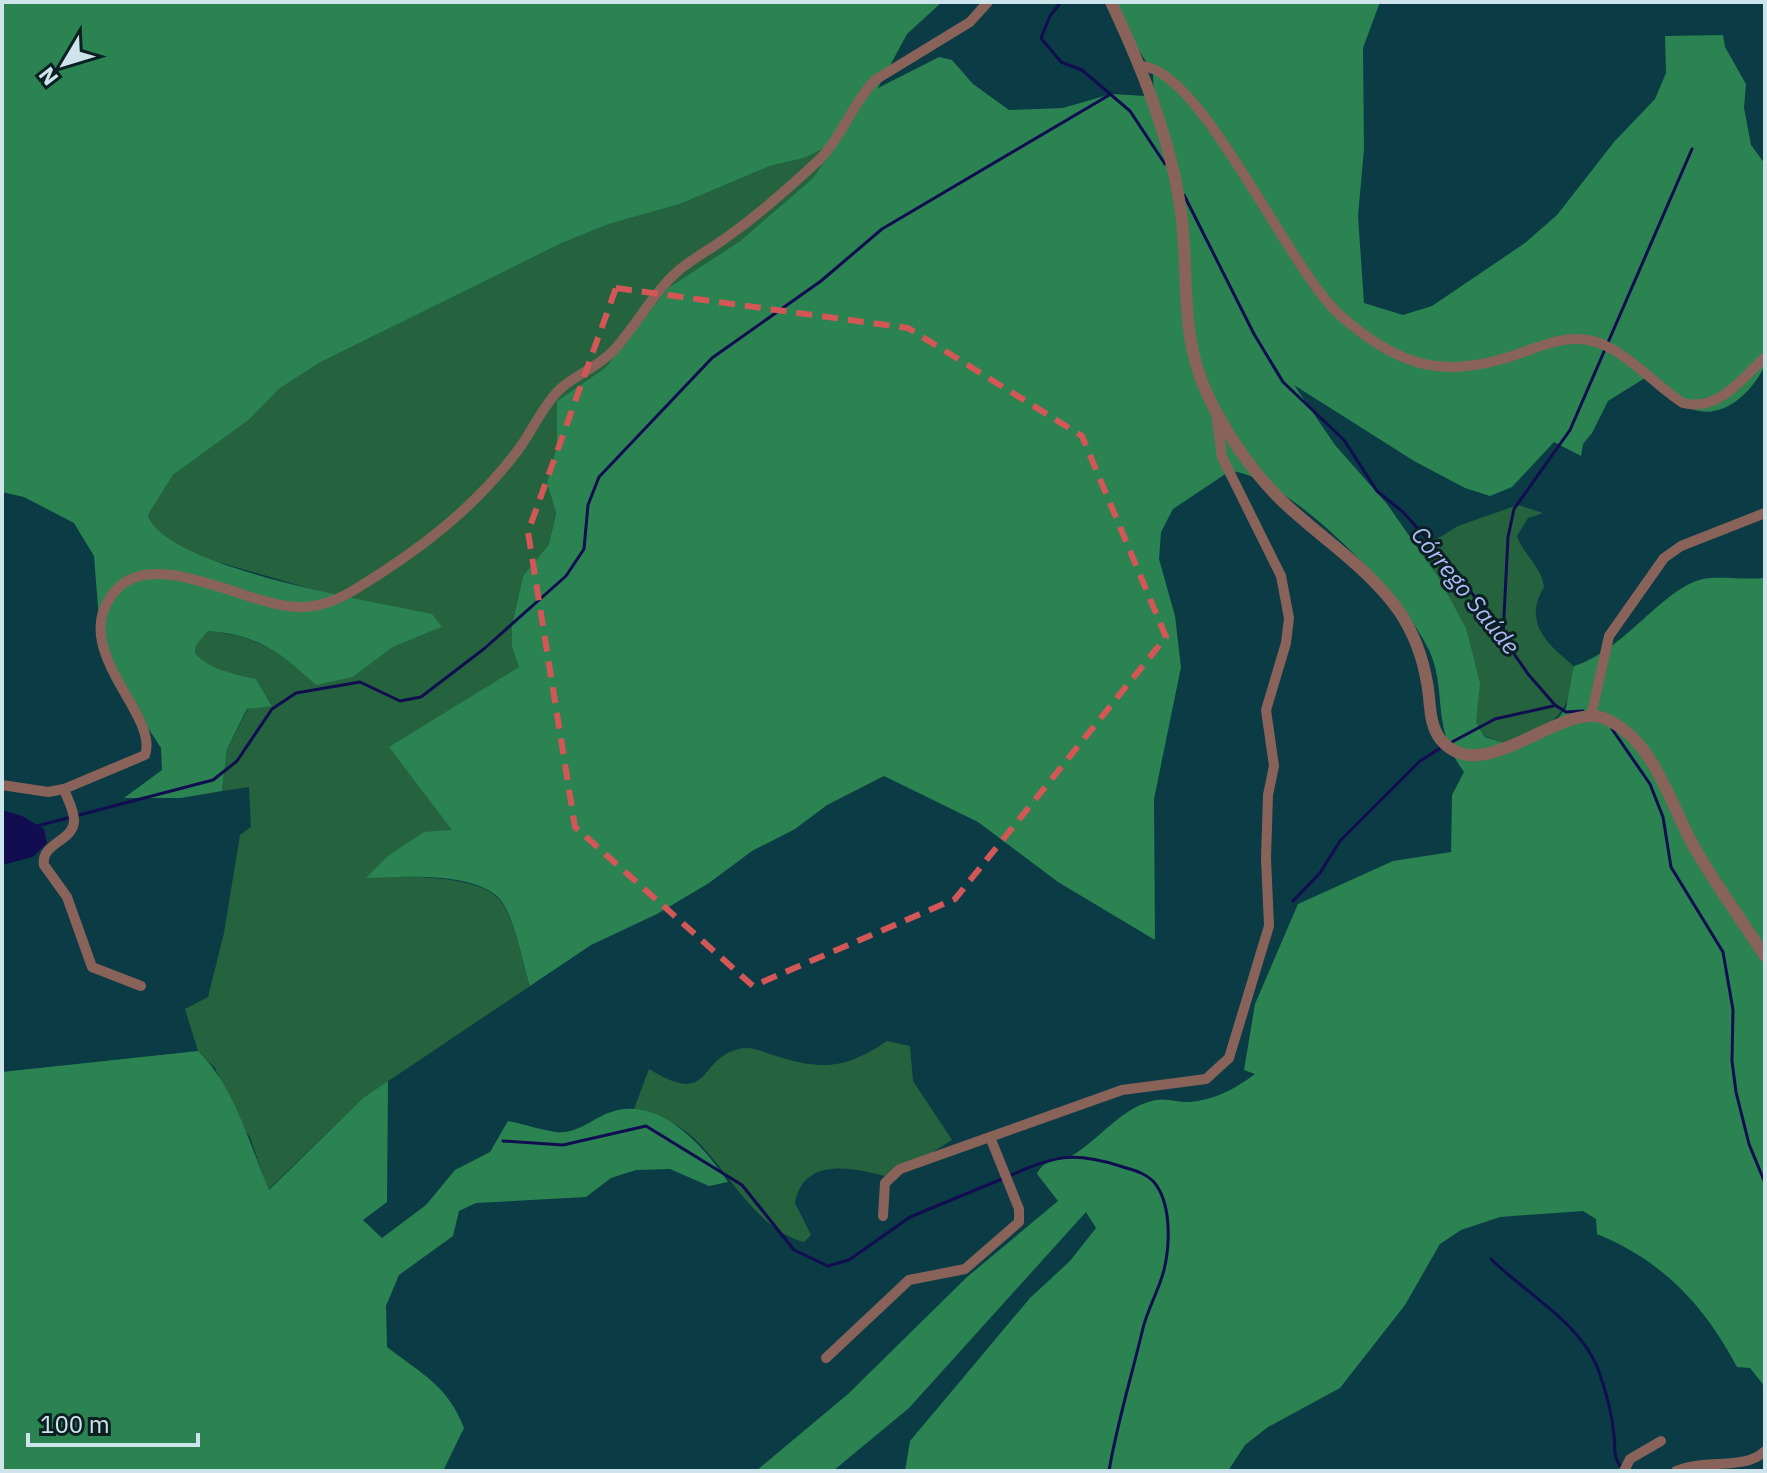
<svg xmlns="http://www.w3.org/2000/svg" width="1767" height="1473" font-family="'IBM Plex Sans',sans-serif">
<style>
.green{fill:#25633f}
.forest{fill:#2a8351}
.water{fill:#110d50}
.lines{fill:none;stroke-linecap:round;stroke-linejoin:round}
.stream{stroke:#110d50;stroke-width:3}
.minor{stroke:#896359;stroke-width:10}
.tertiary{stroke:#896359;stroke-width:12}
.marked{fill:none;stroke:#d45758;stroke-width:6;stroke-dasharray:16 10;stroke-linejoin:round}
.labels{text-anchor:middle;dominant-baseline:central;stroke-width:6;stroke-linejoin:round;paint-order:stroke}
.water-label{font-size:24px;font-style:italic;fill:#adbbf7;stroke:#0c1f23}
</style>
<rect width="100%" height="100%" fill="#0b3b45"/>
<!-- green -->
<path class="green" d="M851,122L813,178L740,241L668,288L605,368L557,401V445L547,483L556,513L549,544L523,576L512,625V647L519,667L463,702L452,831L367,877C400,877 474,873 499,899C514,915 523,964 530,986L363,1098L268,1190L250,1137L238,1120L215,1068L198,1051L185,1009L208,997L224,933L240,835L251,827L249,787L222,791L227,749L248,709L272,705L256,679C235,674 209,670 195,653L196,644L208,631C259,636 279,652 316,684L353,677L393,647L442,627L208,559C188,550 154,538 148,515L173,475L250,419L279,389L319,363L562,243L609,224L680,204L770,166L804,158Z
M1518,505L1543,513L1528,518L1517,536C1524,556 1541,565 1544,587C1527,615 1538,635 1562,656C1566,660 1573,664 1575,669C1576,675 1573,682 1572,687C1561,727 1540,728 1505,743L1485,736L1476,722L1466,628L1419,550L1458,526Z
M887,1041L910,1046L913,1081L952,1140L892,1178C859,1169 804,1154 795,1203L811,1235L804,1242C749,1227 723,1156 681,1128C667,1119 650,1114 634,1109L649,1069C713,1108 696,1059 739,1049C750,1046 761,1051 770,1054C818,1070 843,1071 887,1041Z"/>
<!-- forest -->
<path class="forest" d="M2,2H942L907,34L878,88L939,57L952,60L973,84L1009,110L1063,108L1111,94L1146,96L1154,104L1153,73L1109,2H1380L1363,48L1364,149L1358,216L1364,303L1403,315L1432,306L1525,243L1557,215L1614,142L1655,99L1666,73L1665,36L1723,35L1725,47L1746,84L1744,108L1751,145L1765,164V365C1753,391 1724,421 1692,409C1675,403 1660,388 1645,378L1608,401L1592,433L1583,444L1581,456L1554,442L1512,487L1490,496L1465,488L1414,461L1294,385L1335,445L1387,504L1438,577L1466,628L1480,683L1476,722L1485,737L1505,743L1555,722L1566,708L1574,666C1624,651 1664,587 1703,579C1721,576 1745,580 1765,578V1387L1750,1368L1737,1367C1704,1305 1663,1261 1597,1234L1596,1219L1583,1211L1500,1217L1461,1230L1440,1244L1405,1305L1340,1388L1268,1427L1245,1445L1228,1471H905L910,1441L1030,1298L1070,1261L1096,1228L1086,1212L909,1408L833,1471H756L848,1394L967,1277L1058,1201L1037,1174C1045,1157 1059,1163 1073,1155C1101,1138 1123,1106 1156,1100C1166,1098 1177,1102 1187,1102C1213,1101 1235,1089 1255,1074L1244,1070L1255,1004L1298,904L1393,861L1451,852L1452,795L1464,772C1430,726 1448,692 1429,650C1406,598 1287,475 1230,471L1173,509L1161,532L1159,559L1175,616L1181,667L1154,799L1155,940L1058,882L978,822L884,776L827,805L795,829L752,851L709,883L657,914L591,945L530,986C523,964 514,914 499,898C472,871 401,877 366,878L389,855L424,832L452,830L389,747L519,667L512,647V625L523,576L549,544L556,513L547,483L557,445V401L605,368L668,288L740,241L813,178L847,128L828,146L804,158L770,166L680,204L609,224L562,243L319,363L279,389L250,419L173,475L148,515C163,568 378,602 432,614L442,627L393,647L353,677L316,685C279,652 259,635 208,631L196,645L195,653C209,670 236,674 256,679L272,706L247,709L227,749L222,791L181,798H124L162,770L161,748L102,657L94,556L74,523L24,497L2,492Z
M198,1051C233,1084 250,1145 269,1190L363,1098L388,1081L387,1202L363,1220L382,1238L426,1205L455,1170L490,1152L508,1121C524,1124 541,1130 556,1132C577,1134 591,1120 608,1113C658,1093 705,1147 728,1182L709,1186L670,1169L636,1170L611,1178L586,1197L476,1203L459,1211L453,1236L399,1275L386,1306L387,1347C422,1374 448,1386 464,1428L443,1471H2V1072Z"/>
<!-- water -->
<path class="water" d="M2,810L22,816L44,829L47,843L33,857L2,865Z"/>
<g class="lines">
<!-- stream -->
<path class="stream" d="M1061,2L1050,16L1041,38L1061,62L1082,70L1130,111L1165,164
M1184,195L1254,334L1283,382L1344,440L1377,491L1403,512L1458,573L1528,674L1555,705L1566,712L1583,711
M1503,636L1508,537L1514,509L1570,430L1692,149
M1612,729L1650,784L1663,817L1671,867L1723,952L1733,1010L1732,1061L1736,1092L1749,1144L1765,1183
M1452,742L1495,719L1553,706
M37,826L213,780L237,761L272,709L296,693L360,682L400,701L421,697L485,648L566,576L584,549L588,505L599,477L712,358L821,281L882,229L1111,94
M1293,901L1320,873L1340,841L1420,761L1442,747
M503,1141L563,1145L646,1126L742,1185L794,1250L828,1266L849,1260L910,1217L1002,1179
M1009,1176C1054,1156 1072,1151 1120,1166C1132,1170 1144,1172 1153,1181C1172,1202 1170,1245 1164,1270C1159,1290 1148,1308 1143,1328C1132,1375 1117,1423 1109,1471
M1491,1259C1526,1294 1579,1321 1598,1369C1605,1388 1612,1414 1614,1435C1616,1449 1612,1455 1622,1469"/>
<!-- minor -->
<path class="minor" d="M1140,66C1201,66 1288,270 1341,316C1399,367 1444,380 1518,354C1541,346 1564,336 1588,340C1623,346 1654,385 1683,403C1718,412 1742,379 1765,357
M1591,716L1609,636L1664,558L1681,546L1765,513
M2,785L48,792L64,789L145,755C160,713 62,646 118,588C157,548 249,606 297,607C318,608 336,601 354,590C417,552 474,509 518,450C533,430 542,407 559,390C575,375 598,367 613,351C636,326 652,294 678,271C693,258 711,249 727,237C760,214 791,186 820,159C843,135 852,104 875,80L970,22L988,2
M64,789C67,798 74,810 74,820C75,841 40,843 44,865L67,897L92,967L141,986
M883,1216L885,1183L900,1169L1122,1090L1206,1079L1229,1058L1269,926L1266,858L1268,795L1274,766L1266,710L1286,643L1289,618L1281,576L1222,457L1216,413
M826,1358L909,1280L965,1269L1019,1222V1209L990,1137
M1624,1471L1630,1459L1661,1441
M1676,1471C1707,1458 1744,1471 1765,1451"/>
<!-- tertiary -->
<path class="tertiary" d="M1111,2C1142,68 1171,140 1181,212C1190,279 1178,334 1209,398C1227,434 1251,470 1280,499C1319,537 1367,566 1399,611C1413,632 1423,658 1427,683C1431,702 1428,724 1441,740C1483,790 1562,699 1606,719C1657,742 1671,809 1697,852C1718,888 1743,922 1765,956"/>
</g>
<!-- marked area -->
<path class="marked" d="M616,288L908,328L1082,436L1166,637L955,899L753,986L575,827L528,532Z"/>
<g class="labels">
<!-- water labels -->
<g class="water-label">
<text transform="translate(1466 590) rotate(51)">Córrego Saúde</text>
</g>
</g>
<!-- border -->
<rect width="1767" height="1473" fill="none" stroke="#cde4ea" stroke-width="8"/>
<!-- north arrow -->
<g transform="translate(64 64) rotate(232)" stroke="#0c1f23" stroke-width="6" paint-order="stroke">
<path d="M0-6L14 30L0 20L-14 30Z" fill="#cde4ea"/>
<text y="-12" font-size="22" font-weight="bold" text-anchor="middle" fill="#cde4ea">N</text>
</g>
<!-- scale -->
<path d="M28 1433v12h170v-12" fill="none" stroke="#cde4ea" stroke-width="4"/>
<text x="40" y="1433" font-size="24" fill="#cde4ea" stroke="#0c1f23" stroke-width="6" paint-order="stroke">100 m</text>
</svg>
